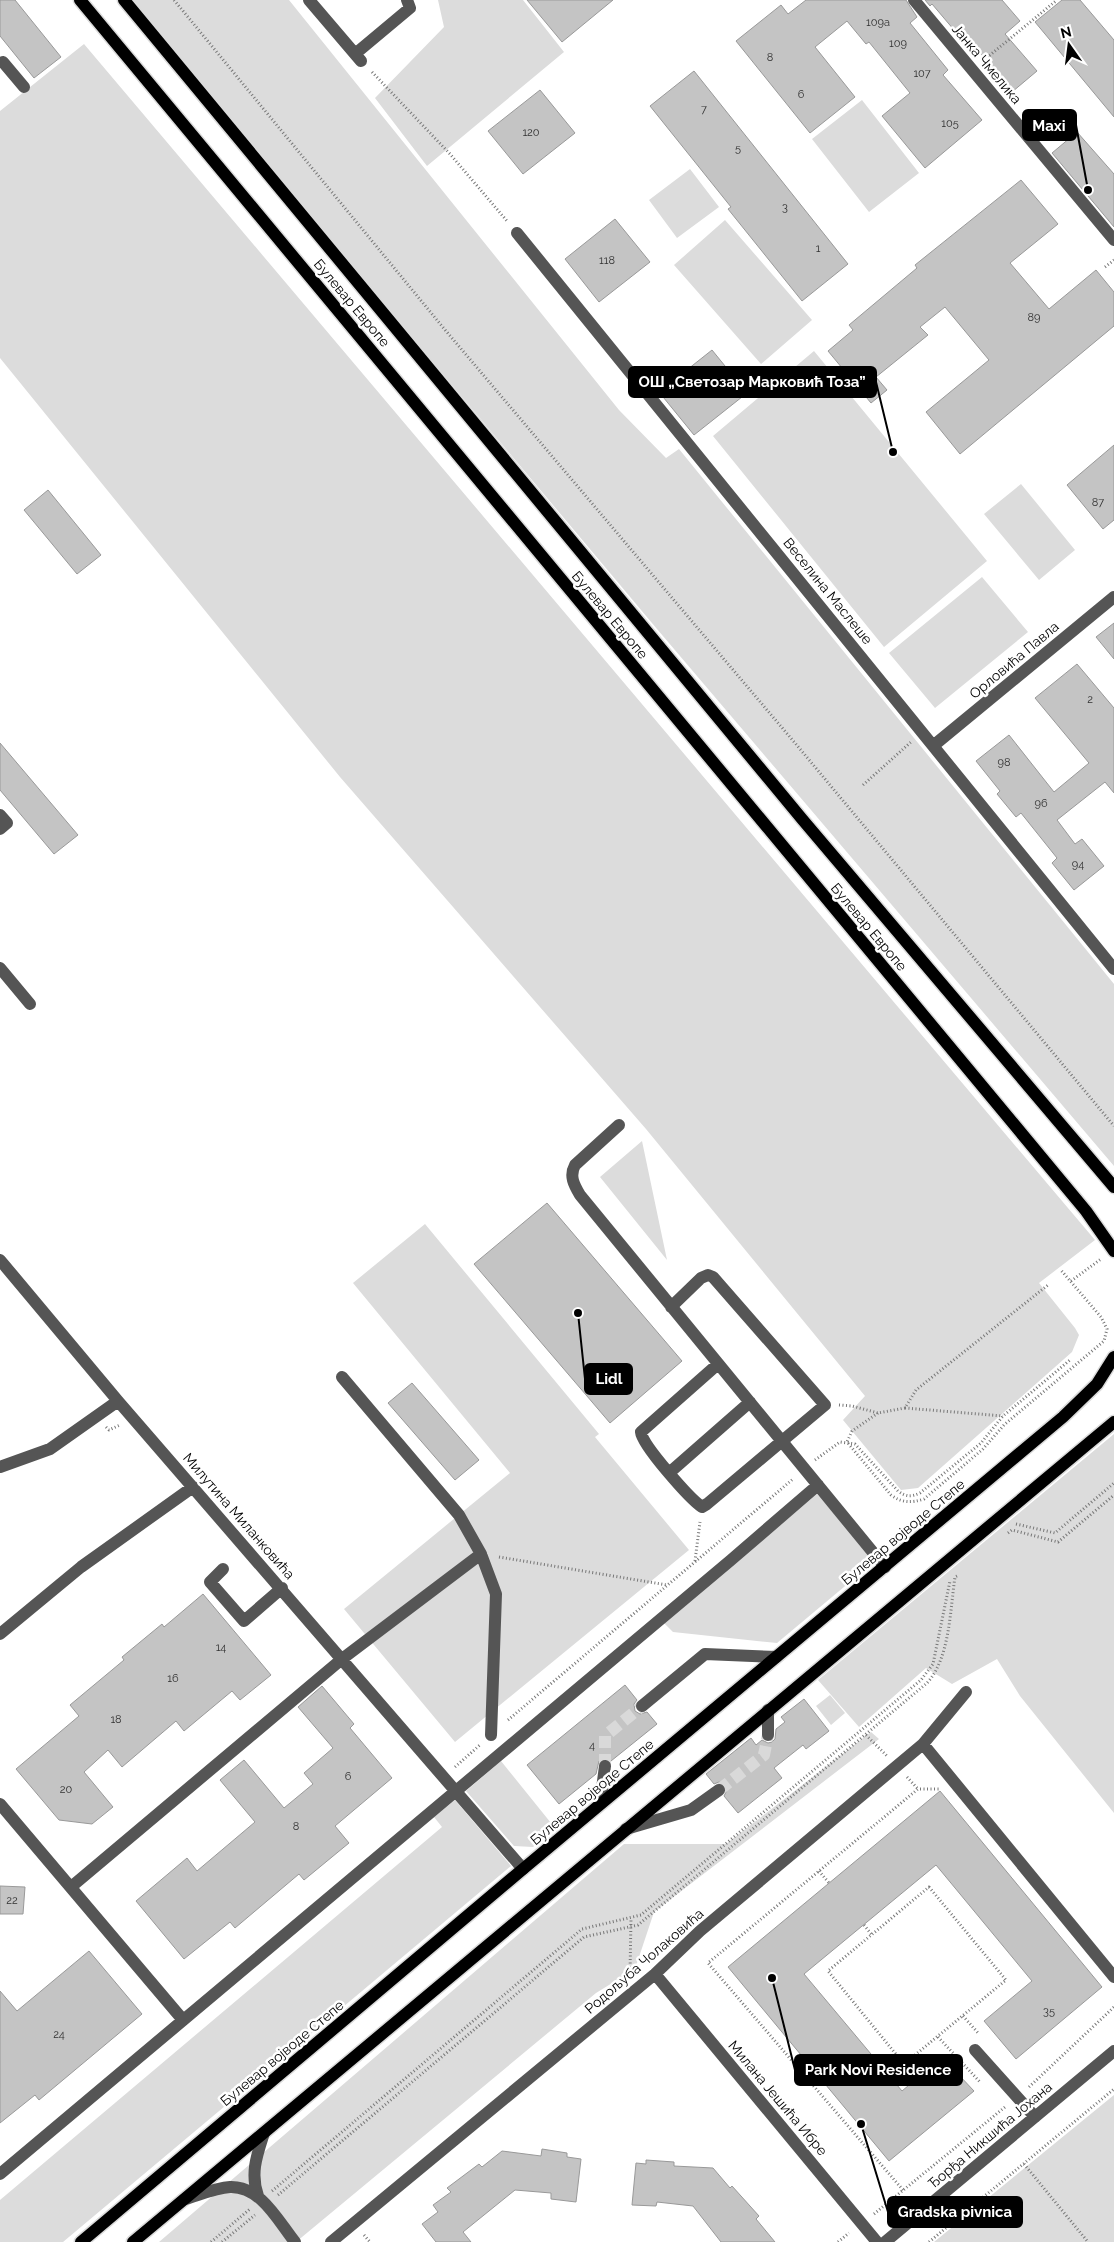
<svg xmlns="http://www.w3.org/2000/svg" width="1114" height="2242" font-family="Raleway,sans-serif">
<style>
.green{fill:#dcdcdc}
.building{fill:#c4c4c4;stroke:#999}
.lines{fill:none;stroke-linecap:round;stroke-linejoin:round}
.minor-tunnel{stroke:#d9d9d9;stroke-width:12;stroke-dasharray:12 6;stroke-linecap:butt}
.major-casing{stroke:#dbdbdb;stroke-width:15}
.path{stroke:#777;stroke-width:3;stroke-dasharray:1 2.5;stroke-linecap:butt}
.minor{stroke:#555;stroke-width:12}
.major{stroke:#000;stroke-width:12}
.labels{text-anchor:middle;dominant-baseline:central;stroke-width:5;stroke-linejoin:round;paint-order:stroke}
.number-label{font-size:11px;fill:#313131}
.street-label{font-size:14px;fill:#000;stroke:#fff}
.leader{fill:none;stroke:#000;stroke-width:2}
.callout-dot{fill:#000;stroke:#fff;stroke-width:2}
.callout{fill:#000;stroke:#000;stroke-width:2}
.callout-label{font-size:15px;text-anchor:middle;font-weight:bold;fill:#fff}
</style>
<rect width="100%" height="100%" fill="#fff"/>
<!-- green -->
<path class="green" d="M129,0H289L619,410L666,458L679,449L1114,984V1166L657,629Z
M438,0H523L564,52L427,166L375,98L444,27Z
M84,44L1095,1240L1039,1283L1075,1328L1079,1335L1072,1352L918,1488L901,1490L843,1420L865,1396L646,1129L340,777L0,358V111Z
M862,100L919,173L869,212L812,139Z
M690,169L719,207L677,238L649,200Z
M725,220L812,320L761,364L674,265Z
M814,351L987,561L884,647L713,436Z
M1021,484L1075,550L1039,580L984,514Z
M982,577L1028,632L935,708L889,653Z
M642,1141L667,1260L600,1177Z
M425,1224L599,1434L595,1437L689,1550L455,1742L344,1609L510,1473L353,1283Z
M1114,1434V1813L1020,1696L997,1659L952,1684L926,1668L859,1727L818,1680Z
M817,1494L875,1561L777,1643L673,1632L664,1623Z
M830,1695L845,1713L831,1725L816,1706Z
M871,1732L879,1739L654,1912L635,1969L596,1993L296,2242H159L624,1844H726Z
M501,1761L555,1828L533,1847L514,1846L466,1791Z
M455,1800L511,1866L63,2242H0V2200L442,1827L434,1817Z
M1114,2095V2242H934Z"/>
<!-- building -->
<path class="building" d="M0,0H15L61,57L34,78L0,36Z
M527,0H613L562,42Z
M806,0H906L917,17L910,23L948,70L943,75L982,120L925,168L882,116L910,93L869,42L866,44L847,21L815,47L855,97L810,133L736,41L781,5L788,14Z
M925,0H1002L1020,21L1005,34L1037,71L1012,92L981,54L977,57L932,4L930,6Z
M1062,0H1080L1114,40V117L1035,22Z
M694,71L848,264L802,301L728,209L731,207L650,106Z
M540,90L575,133L523,174L488,131Z
M1077,132L1114,174V227L1052,153Z
M1021,180L1058,224L1010,263L1049,309L1096,270L1114,292V326L960,454L926,412L989,360L945,307L920,327L928,335L876,377L887,390L871,403L828,351L853,330L849,325L917,268L915,265Z
M615,219L650,262L599,302L565,259Z
M712,350L747,393L694,435L659,392Z
M1114,445V520L1103,529L1067,485Z
M48,490L101,555L77,574L24,510Z
M1114,623V659L1096,637Z
M1077,664L1114,708V793L1105,782L1057,820L1075,844L1082,839L1104,866L1074,890L1052,863L1057,858L1021,813L1016,817L997,794L1000,791L976,761L1009,735L1054,792L1089,763L1035,698Z
M0,743L78,835L54,854L0,790Z
M547,1203L682,1361L610,1423L474,1264Z
M412,1383L479,1460L455,1480L388,1403Z
M203,1594L271,1675L240,1700L232,1691L184,1731L176,1721L122,1767L108,1750L84,1772L113,1807L92,1824L59,1820L16,1769L79,1716L70,1705L124,1660L122,1657L162,1624L164,1627Z
M625,1685L637,1700L634,1704L635,1711L640,1714L647,1712L657,1724L611,1761L606,1758L599,1761L596,1774L559,1804L527,1765Z
M322,1686L354,1724L350,1728L392,1778L335,1826L349,1843L304,1880L299,1874L235,1928L230,1922L184,1959L136,1901L187,1858L197,1871L255,1822L220,1780L244,1760L284,1808L313,1784L304,1773L333,1748L298,1707Z
M804,1699L829,1731L806,1749L803,1745L774,1768L782,1778L738,1813L724,1796L727,1790L725,1785L719,1782L714,1784L706,1774L751,1738L756,1745L762,1740L768,1743L772,1742L775,1739L776,1729L785,1722L781,1717Z
M940,1791L1102,1987L1016,2059L984,2021L1032,1981L936,1865L804,1974L902,2091L942,2057L974,2091L889,2161L728,1967Z
M0,1886L25,1887L23,1914H0Z
M89,1951L142,2014L39,2100L35,2095L0,2123V1991L17,2011Z
M542,2149L567,2153V2157L581,2159L576,2202L551,2199V2193L515,2190L463,2232L471,2242H436L422,2224L438,2212L433,2205L451,2192L447,2188L479,2164L482,2167L502,2151L541,2156Z
M646,2160L674,2162V2166L713,2168L730,2188L732,2186L759,2216L756,2219L775,2242H721L693,2206L657,2202L656,2206L632,2205L636,2163L646,2164Z"/>
<g class="lines">
<!-- minor-tunnel -->
<path class="minor-tunnel" d="M605,1766V1736L642,1706
M719,1790L764,1755L768,1735"/>
<defs>
<path id="major" d="M80,0L1086,1211L1114,1251
M124,0L802,819L1114,1187
M81,2242L523,1869L1063,1417L1097,1384L1114,1357
M133,2242L1114,1422"/>
</defs>
<!-- major casing -->
<use href="#major" class="major-casing"/>
<!-- path -->
<path class="path" d="M174,0L446,331L795,743L1114,1126
M984,60L1057,0
M372,72L450,154L507,221
M1105,267L1114,260
M863,785L911,742
M1071,1281L1101,1259
M839,1405L852,1406L878,1413L905,1408L916,1390L1048,1285
M905,1408L1003,1416
M878,1413L852,1431L847,1442L891,1495C902,1503 911,1503 924,1499L983,1449L1004,1425L1104,1341L1107,1329L1101,1317L1060,1269
M106,1427L109,1430L120,1425
M815,1460L840,1442L855,1444L898,1491C906,1497 911,1497 920,1493L981,1443L1003,1416L1070,1360
M1016,1524L1055,1533L1114,1483
M1008,1533L1012,1530L1058,1542L1114,1495
M499,1557L667,1585
M695,1561L700,1522
M508,1720L793,1479
M866,1735L887,1756
M455,1767L481,1744
M907,1777L918,1789
M819,1871L829,1883
M929,1887L1006,1980L904,2064L828,1971Z
M864,1925L872,1935
M630,1974L631,1918
M963,2016L979,2034
M938,2037L980,2082
M1029,2087L1114,2007
M1024,2164L1088,2242
M903,2190L708,1963L918,1789H939
M272,2191L582,1929L641,1915L921,1680L933,1664L950,1581
M278,2195L584,1937L638,1925L927,1683C950,1658 950,1610 955,1577L957,1576
M874,2214L1005,2107
M364,2235L370,2242
M211,2242L250,2209
M222,2242L255,2215
M838,2242L849,2233
M929,2242L1114,2089"/>
<!-- minor -->
<path class="minor" d="M309,0L361,61
M914,0L1114,240
M355,54L410,8L407,0
M3,62L24,87
M517,233L1114,969
M933,746L1114,597
M0,815L7,823L0,829
M0,968L30,1004
M619,1125L575,1165C569,1176 574,1185 580,1195L885,1567
M0,1260L118,1401L523,1869
M671,1307L701,1278L708,1275L713,1277L825,1405L707,1504L702,1507C690,1499 642,1445 641,1432L718,1364
M0,1467L50,1449L118,1401
M669,1473L750,1402
M481,1554L496,1594L491,1735
M223,1569L210,1582L244,1621L282,1588
M0,1634L81,1567L193,1487
M642,1706L705,1654L776,1657
M768,1710V1735
M923,1744L1114,1977
M0,1804L183,2020
M600,1804L605,1766
M626,1829L691,1810L719,1790
M71,1887L342,1659L481,1554L459,1515L342,1377
M655,1974L877,2242
M975,2050L1035,2117
M0,2174L731,1560L818,1485
M258,2196C250,2173 257,2155 264,2133
M185,2199C199,2195 215,2188 230,2187C261,2186 278,2221 295,2242
M331,2242L655,1974L700,1931L923,1744L966,1692
M885,2242L1114,2051"/>
<!-- major -->
<use href="#major" class="major"/>
</g>
<g class="labels">
<!-- number labels -->
<g class="number-label">
<text x="878" y="22">109a</text>
<text x="898" y="43">109</text>
<text x="770" y="57">8</text>
<text x="922" y="73">107</text>
<text x="801" y="94">6</text>
<text x="704" y="109">7</text>
<text x="950" y="123">105</text>
<text x="531" y="132">120</text>
<text x="738" y="148">5</text>
<text x="785" y="207">3</text>
<text x="818" y="248">1</text>
<text x="607" y="260">118</text>
<text x="1034" y="317">89</text>
<text x="1098" y="502">87</text>
<text x="1090" y="699">2</text>
<text x="1004" y="762">98</text>
<text x="1041" y="803">96</text>
<text x="1078" y="864">94</text>
<text x="221" y="1647">14</text>
<text x="173" y="1678">16</text>
<text x="116" y="1719">18</text>
<text x="592" y="1745">4</text>
<text x="348" y="1776">6</text>
<text x="66" y="1789">20</text>
<text x="296" y="1826">8</text>
<text x="12" y="1900">22</text>
<text x="1049" y="2011">35</text>
<text x="59" y="2034">24</text>
</g>
<!-- street labels -->
<g class="street-label">
<text transform="translate(987 64) rotate(50)">Јанка Чмелика</text>
<text transform="translate(352 303) rotate(50)">Булевар Европе</text>
<text transform="translate(828 591) rotate(51)">Веселина Маслеше</text>
<text transform="translate(610 615) rotate(50)">Булевар Европе</text>
<text transform="translate(1014 660) rotate(-40)">Орловића Павла</text>
<text transform="translate(869 927) rotate(50)">Булевар Европе</text>
<text transform="translate(239 1516) rotate(49)">Милутина Миланковића</text>
<text transform="translate(903 1532) rotate(-40)">Булевар војводе Степе</text>
<text transform="translate(592 1792) rotate(-40)">Булевар војводе Степе</text>
<text transform="translate(644 1961) rotate(-41)">Родољуба Чолаковића</text>
<text transform="translate(282 2053) rotate(-40)">Булевар војводе Степе</text>
<text transform="translate(778 2098) rotate(50)">Милана Јешића Ибре</text>
<text transform="translate(990 2135) rotate(-40)">Ђорђа Никшића Јохана</text>
</g>
</g>
<!-- callouts -->
<path class="leader" d="M1088 190L1076 125M893 452L876 382M578 1313L585 1379M772 1978L795 2070M861 2124L888 2212"/>
<g class="callout-dot">
<circle cx="1088" cy="190" r="5"/>
<circle cx="893" cy="452" r="5"/>
<circle cx="578" cy="1313" r="5"/>
<circle cx="772" cy="1978" r="5"/>
<circle cx="861" cy="2124" r="5"/>
</g>
<g class="callout">
<rect x="1023" y="110" width="53" height="30" rx="5"/>
<rect x="629" y="367" width="247" height="30" rx="5"/>
<rect x="585" y="1364" width="47" height="30" rx="5"/>
<rect x="795" y="2055" width="167" height="30" rx="5"/>
<rect x="888" y="2197" width="134" height="30" rx="5"/>
</g>
<g class="callout-label">
<text x="1049" y="131">Maxi</text>
<text x="752" y="387">ОШ „Светозар Марковић Тоза”</text>
<text x="609" y="1384">Lidl</text>
<text x="878" y="2075">Park Novi Residence</text>
<text x="955" y="2217">Gradska pivnica</text>
</g>
<!-- north arrow -->
<g transform="translate(1069 45) rotate(346)" stroke="#ffffff" stroke-width="4" paint-order="stroke">
<path d="M0-4L9 19L0 12L-9 19Z" fill="#000000"/>
<text y="-8" font-size="14" font-weight="bold" text-anchor="middle" fill="#000000">N</text>
</g>
</svg>
